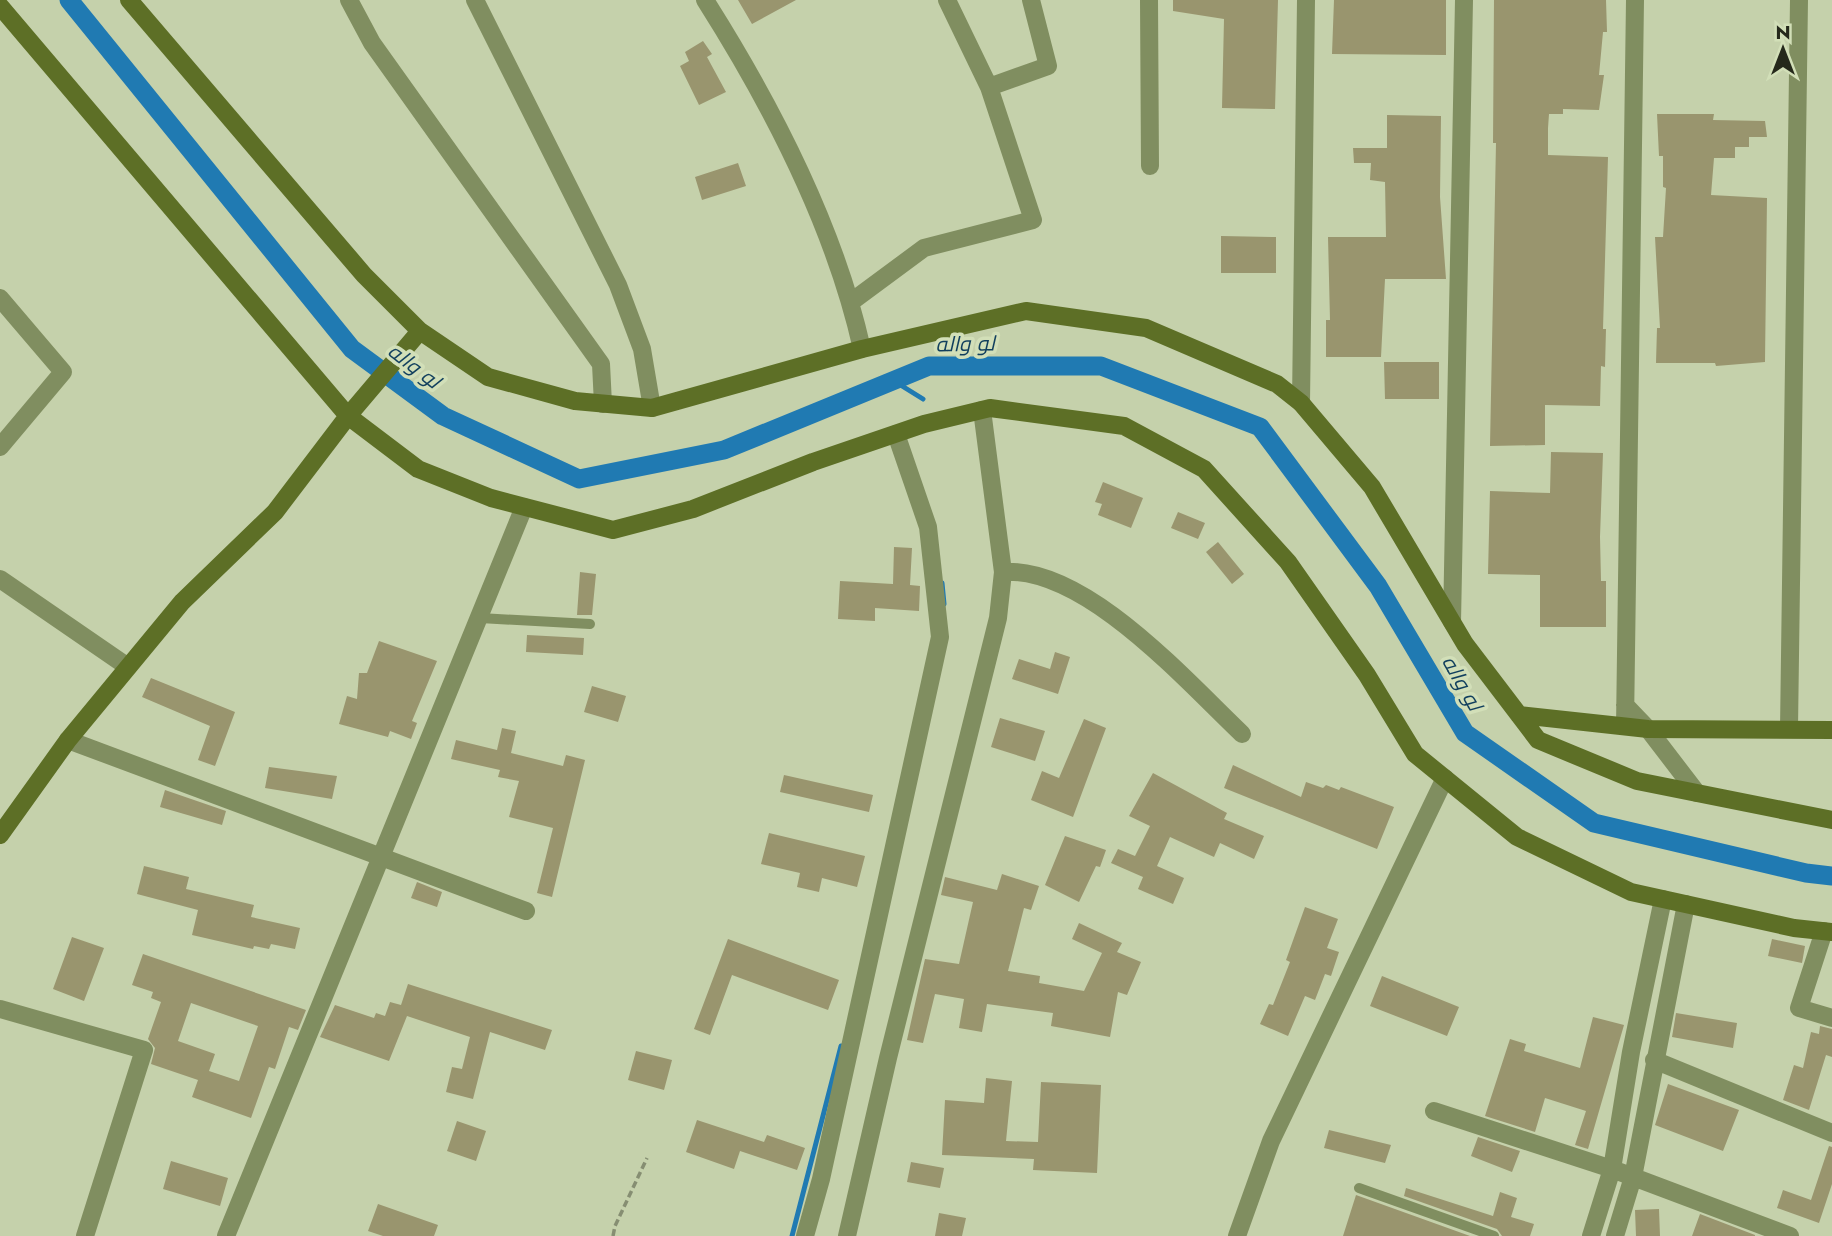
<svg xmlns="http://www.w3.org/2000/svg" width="1832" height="1236" font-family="Jost,Cairo,sans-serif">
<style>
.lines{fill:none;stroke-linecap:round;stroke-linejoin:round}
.stream{stroke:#207ab2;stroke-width:5}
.canal{stroke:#207ab2;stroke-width:19}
.building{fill:#99956e;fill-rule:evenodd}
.path{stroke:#868e72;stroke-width:3.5;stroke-dasharray:7 3.5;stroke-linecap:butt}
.lane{stroke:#808e60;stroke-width:10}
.street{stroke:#808e60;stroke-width:18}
.secondary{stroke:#5d6f26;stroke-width:18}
.labels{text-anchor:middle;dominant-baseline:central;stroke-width:7;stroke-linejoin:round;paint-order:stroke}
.water-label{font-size:21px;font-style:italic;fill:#113f5d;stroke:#d2dfb8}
</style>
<rect width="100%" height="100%" fill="#c5d1ab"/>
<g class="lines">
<!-- stream -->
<path class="stream" d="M894,381L923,399
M942,583L944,604
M792,1236L841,1046"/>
<!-- canal -->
<path class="canal" d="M69,0L352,349L443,416L579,479L724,450L929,366H1101L1260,427L1378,586L1465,733L1594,823L1806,873L1832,876"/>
</g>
<!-- building -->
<path class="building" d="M738,0H796L752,24Z
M1173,0H1278L1275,109L1222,108L1224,19L1173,11Z
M1334,0H1446V55L1332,54Z
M1494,0H1606L1607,32H1603L1599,75H1604L1599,110L1563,109V114H1549L1548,128V155L1608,157L1603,329H1606L1605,367L1601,366L1600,406L1545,405V445L1490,446L1496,143H1493Z
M703,41L712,54L707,57L726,92L699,105L680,66L689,61L685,52Z
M1657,114H1714L1713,120L1765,121L1767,137H1749V147H1735V158H1714L1711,195L1767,198L1765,362L1716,366L1715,363H1656L1657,328H1660L1655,237H1663L1666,188L1663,187V156H1659Z
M1387,115L1441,116L1440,197L1446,279H1385L1381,357H1326V320H1330L1328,237H1386L1385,182L1370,180L1371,163H1354L1353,148H1387Z
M738,163L746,186L702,200L695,177Z
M1221,236L1276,237V273H1221Z
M1384,362H1439V399H1385Z
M1551,452L1603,453L1600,537L1601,581H1606V627H1540V575L1488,574L1490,491L1550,493Z
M1103,482L1143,498L1131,528L1098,515L1102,504L1095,502Z
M1178,512L1205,523L1198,539L1171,528Z
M1218,542L1244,574L1232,584L1206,552Z
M894,547L912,548L910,585L920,586L919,611L875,608V621L838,619L840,581L893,584Z
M580,572L596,574L592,615H577Z
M527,635L584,638L583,655L526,652Z
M379,641L437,661L412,721L417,723L411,739L390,731L388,737L339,724L347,696L357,699L359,673H367Z
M1055,652L1070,657L1058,694L1012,679L1019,659L1050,669Z
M151,678L235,712L215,766L198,760L210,726L142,697Z
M592,686L626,696L618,722L584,712Z
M1000,718L1045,731L1035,761L991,747Z
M1084,719L1106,728L1073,817L1031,800L1042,771L1059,778Z
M502,728L516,731L511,753L563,766L566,755L585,760L552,897L537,893L553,828L509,817L519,781L498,777L500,770L451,759L456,740L497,750Z
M1233,765L1301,797L1306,782L1323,788L1326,785L1339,790L1341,787L1394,807L1377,849L1224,788Z
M269,767L337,776L332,799L265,788Z
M1153,773L1227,813L1224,819L1264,836L1254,859L1220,843L1214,857L1170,837L1157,866L1184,878L1173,904L1138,889L1143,877L1111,863L1118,849L1135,856L1150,826L1129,816Z
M784,775L873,795L869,812L780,792Z
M165,790L226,811L222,825L160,807Z
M769,833L865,856L857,887L822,878L819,892L797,887L800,873L761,864Z
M1065,836L1106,850L1100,867L1096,866L1079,902L1045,885Z
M144,866L189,877L186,889L254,905L251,917L300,928L295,949L271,944L269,949L254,946L253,949L192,935L198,910L137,894Z
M1002,874L1039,886L1031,910L1024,908L1008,971L1040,976L1039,983L1084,991L1102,953L1072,939L1079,923L1122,943L1117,952L1141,962L1127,995L1118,992L1110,1037L1051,1026L1053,1013L987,1004L982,1032L959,1028L964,999L935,994L923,1043L907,1040L925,959L959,964L973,902L941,895L945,877L997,890Z
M417,882L442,892L437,907L411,898Z
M1305,907L1338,919L1327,948L1339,952L1331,976L1325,974L1315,1000L1305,996L1288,1036L1260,1024L1269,1004L1273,1005L1290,962L1286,960Z
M72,937L104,948L84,1001L53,989Z
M728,939L839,980L828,1010L732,975L710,1035L694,1029Z
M1772,939L1805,946L1802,963L1768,956Z
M143,954L306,1010L298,1030L289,1027L275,1069L269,1067L251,1118L192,1097L198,1080L151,1064L155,1048L148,1039L161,1002L151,998L153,992L132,985ZM191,1003L258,1026L239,1081L209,1071L215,1054L178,1041Z
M1382,976L1459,1007L1447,1036L1370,1006Z
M408,984L552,1030L545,1050L490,1032L473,1099L446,1092L452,1067L462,1069L470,1037L407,1016L389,1061L320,1037L335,1005L374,1018L376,1013L385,1016L390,1002L401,1005Z
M1676,1013L1737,1023L1733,1048L1672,1037Z
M1593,1017L1624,1025L1588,1149L1575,1145L1586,1111L1545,1098L1535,1132L1485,1116L1510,1039L1526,1044L1524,1051L1580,1068Z
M1820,1026L1832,1029V1057L1826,1055L1809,1110L1783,1100L1794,1065L1803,1068L1811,1032L1819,1034Z
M636,1051L672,1060L664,1090L628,1080Z
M986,1078L1012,1081L1006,1141L1038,1142L1041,1082L1101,1085L1097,1173L1033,1170L1034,1159L942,1155L945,1100L984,1103Z
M1668,1084L1739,1110L1723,1151L1655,1125Z
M697,1120L764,1142L767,1135L805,1148L797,1170L740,1151L734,1169L686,1152Z
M457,1121L486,1131L476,1161L447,1151Z
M1329,1130L1391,1145L1385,1163L1324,1148Z
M1478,1137L1520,1151L1512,1172L1471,1156Z
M1829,1146L1832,1147V1184L1819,1223L1777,1208L1783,1190L1811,1200Z
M171,1161L228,1178L220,1206L163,1189Z
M911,1162L944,1168L940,1188L907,1182Z
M1406,1188L1493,1216L1500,1192L1517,1198L1511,1217L1534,1224L1530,1236H1502L1497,1229L1404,1196Z
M1356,1195L1470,1236H1343Z
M378,1204L438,1225L434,1236H383L368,1231Z
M1659,1209L1660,1236H1636L1635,1210Z
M939,1213L966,1218L962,1236H935Z
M1700,1214L1755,1235V1236H1692Z"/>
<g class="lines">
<!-- path -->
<path class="path" d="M613,1236L615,1226L647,1158"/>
<!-- lane -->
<path class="lane" d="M480,618L590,624
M1359,1188L1494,1236"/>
<!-- street -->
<path class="street" d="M349,0L372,43L601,364L603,404
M475,0L618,285L642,349L652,408
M705,0C771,104 835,228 862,349
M947,0L989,87
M1149,0L1150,166
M0,298L63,372L0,447
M851,302L924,248L1033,220L989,87L1048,66L1031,0
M1301,403L1306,0
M1003,572C1085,566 1185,680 1242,734
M0,579L128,667
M1452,622L1464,0
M1625,705L1648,729L1697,793
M1625,726L1635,0
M1789,729L1799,0
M68,740L526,911
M1824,931L1799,1008L1832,1018
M0,1009L144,1050L85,1236
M1654,1060L1832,1133
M1434,1111L1612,1169L1790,1236
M226,1236L524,507
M805,1236L821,1179L940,637L928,527L896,434
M847,1236L888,1058L998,618L1003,572L982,410
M1237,1236L1271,1141L1445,778
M1591,1236L1612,1169L1631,1052L1663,899
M1615,1236L1633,1177L1686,904"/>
<!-- secondary -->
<path class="secondary" d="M129,0L364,275L420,331L488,377L575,401L652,408L862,349L1026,311L1146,328L1277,384L1301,403L1372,487L1465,644L1538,740L1637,781L1832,820
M0,6L348,416L418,469L491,498L613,530L693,509L813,462L924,424L990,408L1124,426L1204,469L1288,562L1367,675L1415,754L1517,837L1631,892L1794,928L1832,932
M1519,715L1648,729L1832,730
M0,835L68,740L182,602L275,512L348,416L420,331"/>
</g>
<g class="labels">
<!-- water labels -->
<g class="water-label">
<text transform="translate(965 344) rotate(-1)">لو واله</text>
<text transform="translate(414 366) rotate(37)">لو واله</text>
<text transform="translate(1462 683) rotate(60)">لو واله</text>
</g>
</g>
<!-- north arrow -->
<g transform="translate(1783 49)" stroke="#d2dfb8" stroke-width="5" paint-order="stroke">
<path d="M0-5L12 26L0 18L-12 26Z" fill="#25291b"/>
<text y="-10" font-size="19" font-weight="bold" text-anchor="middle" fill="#25291b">N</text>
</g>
</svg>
